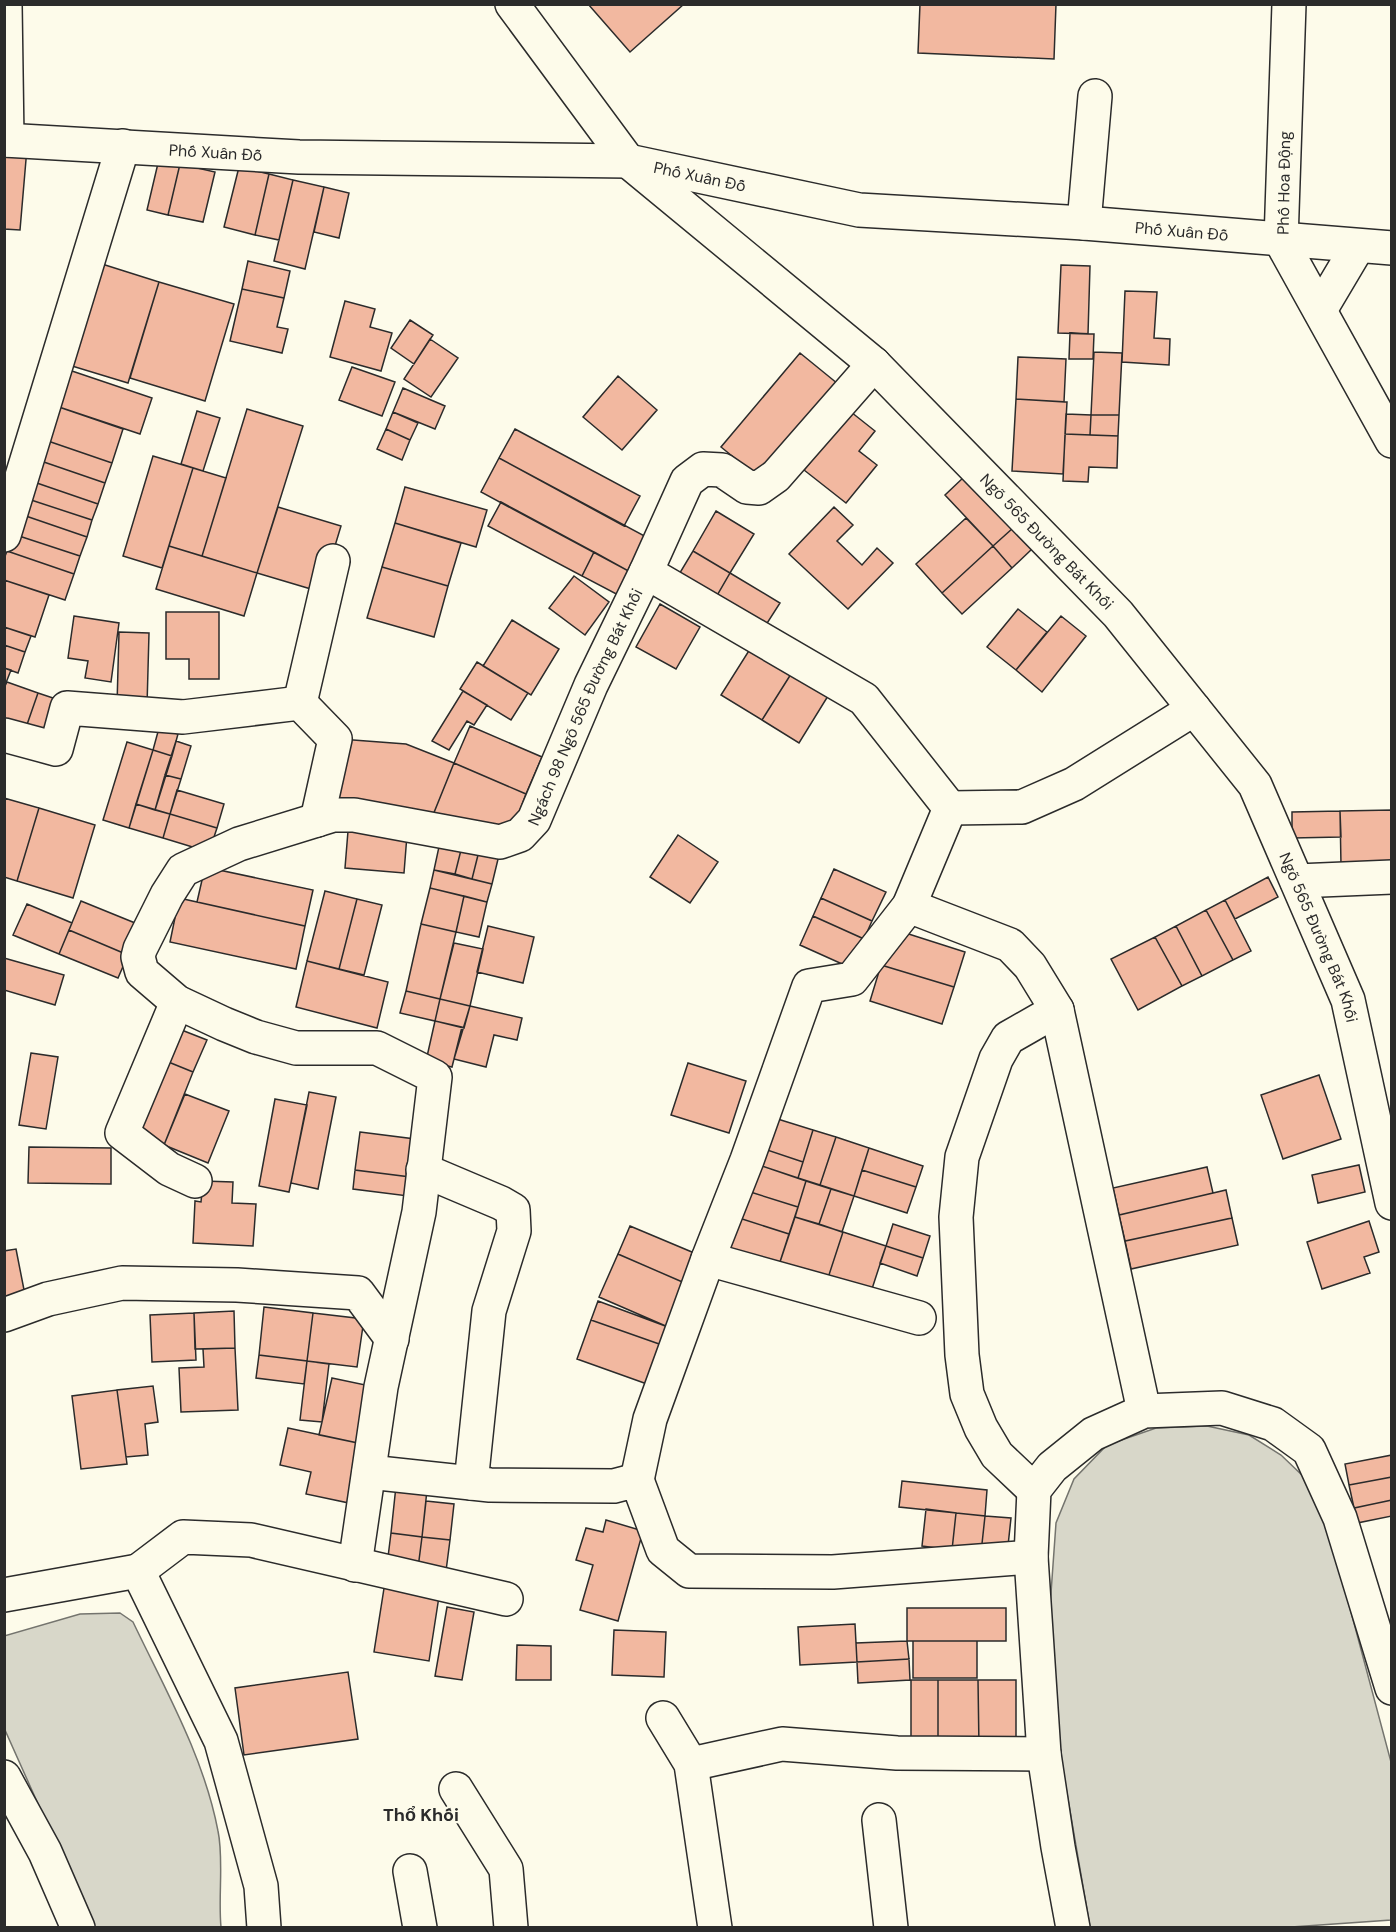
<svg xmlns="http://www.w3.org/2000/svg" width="1396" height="1932" font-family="'DM Sans',sans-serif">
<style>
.water{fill:#d8d7c9;stroke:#74746e;stroke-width:1.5}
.building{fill:#f2b8a0;stroke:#2b2b2b;stroke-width:1.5}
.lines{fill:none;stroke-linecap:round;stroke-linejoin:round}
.minor-casing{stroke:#2b2b2b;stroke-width:36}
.minor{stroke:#fdfbea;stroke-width:33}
.labels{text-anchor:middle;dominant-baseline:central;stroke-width:4.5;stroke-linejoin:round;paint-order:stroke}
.street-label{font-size:16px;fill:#2b2b2b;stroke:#fdfbea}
.neighbourhood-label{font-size:18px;font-weight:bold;fill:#2b2b2b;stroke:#fdfbea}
</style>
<rect width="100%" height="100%" fill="#fdfbea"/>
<!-- water -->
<path class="water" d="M1207,1426L1249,1435L1281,1455L1305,1478L1330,1533L1391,1762V1920L1277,1928L1090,1927L1054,1718L1050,1607L1056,1523L1074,1479L1107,1445L1156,1428Z
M120,1613L133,1622C165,1689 204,1757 218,1831C224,1859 218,1897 221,1927H93L5,1730L4,1636L80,1614Z"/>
<!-- building -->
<path class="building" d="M588,4H684L630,52Z
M920,4H1056L1054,59L918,53Z
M4,146L27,148L20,230L4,229Z
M159,159L180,164L168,215L147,210Z
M180,164L215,172L203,222L168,215Z
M239,167L269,174L255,235L224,227Z
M269,174L293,180L279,240L255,235Z
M293,180L324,187L305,269L274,261Z
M324,187L349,193L339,238L314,232Z
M248,261L290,271L284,298L242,289Z
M102,264L159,282L128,383L72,366Z
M1061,265L1090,266L1088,334L1058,333Z
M159,282L234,304L205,401L130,378Z
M242,289L284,298L277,327L288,329L282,353L230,341Z
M1125,291L1157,292L1154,338L1170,339L1169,365L1122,362Z
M345,301L375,309L370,327L392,333L381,371L330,357Z
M410,320L433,335L414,364L391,348Z
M1070,333L1094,334L1093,359H1069Z
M430,339L458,358L431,397L404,379Z
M1094,352L1122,353L1119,415H1091Z
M800,353L843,388L764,482L721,447Z
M1018,357L1066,359L1064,402L1016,399Z
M352,367L395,382L382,416L339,400Z
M69,370L152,398L140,434L56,406Z
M618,376L657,410L622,450L583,417Z
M403,388L445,406L435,429L393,412Z
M1016,399L1067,402L1063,474L1012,471Z
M56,406L123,429L112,463L45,440Z
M247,409L303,426L257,573L202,556Z
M197,411L220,418L203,471L181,464Z
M393,412L418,423L410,440L386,429Z
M851,412L875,431L859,451L877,465L846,503L804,470Z
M1066,414L1091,415L1090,435L1065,434Z
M1091,415H1119L1118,436L1090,435Z
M386,429L410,440L402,460L377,449Z
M515,429L640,496L624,526L499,458Z
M1065,434L1118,436L1117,468L1089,467L1088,482L1063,481Z
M45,440L112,463L105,483L38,460Z
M153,456L193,468L162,568L123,556Z
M499,458L652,540L634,574L481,492Z
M38,460L105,483L98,504L31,481Z
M193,468L226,478L202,556L169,546Z
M965,476L1013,528L993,546L945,495Z
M31,481L98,504L92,520L25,498Z
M405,487L487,510L476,547L395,523Z
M25,498L92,520L87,537L20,514Z
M501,502L594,552L582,576L488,526Z
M278,507L341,526L321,592L257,573Z
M834,507L853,525L837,541L862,565L877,548L893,563L848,609L789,554Z
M716,511L754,534L730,573L693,551Z
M20,514L87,537L80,556L13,534Z
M966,518L993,546L942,593L916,564Z
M395,523L461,543L448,586L382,567Z
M1013,528L1032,549L1012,568L993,546Z
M13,534L80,556L74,574L7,551Z
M169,546L257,573L244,616L156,589Z
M993,546L1012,568L962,614L942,593Z
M7,551L74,574L65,600L4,580V559Z
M693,551L730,573L715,599L678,576Z
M594,552L634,574L622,597L582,576Z
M382,567L448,586L434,637L367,618Z
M730,573L780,603L764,628L715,599Z
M574,576L609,602L585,635L549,608Z
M4,580L49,595L35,637L4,627Z
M660,604L700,627L676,669L636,647Z
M1018,609L1047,632L1016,670L987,647Z
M166,612H219V679H189V659H166Z
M74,616L119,623L111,682L85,678L88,661L68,658Z
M1061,616L1086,636L1042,692L1016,670Z
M512,620L559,649L531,695L483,666Z
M4,627L31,636L25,652L4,645Z
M119,632L149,633L147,706L117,705Z
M4,645L25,652L18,673L4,668Z
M750,649L791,674L762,720L721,695Z
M477,662L528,693L511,720L460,689Z
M4,668L11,670L4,688Z
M791,674L828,696L799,743L762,720Z
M7,682L38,693L22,739L4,733V688Z
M463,691L487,705L474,725L467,721L449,750L432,741Z
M38,693L65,702L51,745L23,736Z
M470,726L542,757L526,794L454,763Z
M159,728L178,734L172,756L153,750Z
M340,739L406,744L454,763L431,820L334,813Z
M176,741L191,746L181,779L165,775Z
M127,742L153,750L129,828L103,820Z
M153,750L172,756L155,810L136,804Z
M454,763L526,794L518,815L504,831L431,820Z
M165,775L181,779L170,814L155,810Z
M177,790L224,804L217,828L170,814Z
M4,798L39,808L17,881L4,877Z
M136,804L170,814L163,838L129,828Z
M39,808L95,825L73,898L17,881Z
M1392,810V864L1341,865L1340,811Z
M1340,811L1341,837L1292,838V812Z
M170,814L217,828L209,852L163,838Z
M348,831L407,835L404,873L345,868Z
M678,835L718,862L690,903L650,877Z
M440,842L462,846L455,874L434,870Z
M462,846L479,851L472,879L455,874Z
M479,851L499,855L492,884L472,879Z
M205,867L313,890L305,926L197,902Z
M834,869L886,892L872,921L821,898Z
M434,870L492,884L487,902L430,888Z
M1268,877L1278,897L1235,919L1225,900Z
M430,888L464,896L456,932L421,924Z
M325,891L357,899L339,969L307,961Z
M464,896L487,902L479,937L456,932Z
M179,898L305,926L296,969L170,942Z
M821,898L872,921L864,939L813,916Z
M357,899L382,905L364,975L339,969Z
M1225,900L1251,951L1233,960L1206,910Z
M81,901L140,925L128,955L69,930Z
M27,904L72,923L59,954L13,935Z
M1206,910L1233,960L1202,976L1176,926Z
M813,916L864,939L851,968L800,945Z
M421,924L456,932L440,999L406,991Z
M488,926L534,937L523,983L477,972Z
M1176,926L1202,976L1182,986L1155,937Z
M893,929L965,952L954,987L881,965Z
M69,930L128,955L118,978L59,954Z
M1155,937L1182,986L1138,1010L1111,959Z
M454,943L483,949L470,1006L440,999Z
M4,958L64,975L55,1005L4,990Z
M307,961L388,982L377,1028L296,1007Z
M881,965L954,987L942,1024L870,1001Z
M406,991L440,999L435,1021L400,1013Z
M440,999L470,1006L464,1028L435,1021Z
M470,1006L522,1018L517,1040L494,1035L486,1067L454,1059Z
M435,1021L462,1027L452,1067L426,1061Z
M179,1029L207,1040L193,1072L166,1061Z
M31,1053L58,1057L46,1129L19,1125Z
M166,1061L193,1072L164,1145L136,1134Z
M688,1063L746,1081L729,1133L671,1115Z
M1319,1075L1341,1139L1283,1159L1261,1095Z
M309,1092L336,1097L318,1189L291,1183Z
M185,1094L229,1111L208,1163L164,1145Z
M275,1099L307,1105L289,1192L259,1186Z
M768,1116L813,1130L803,1162L758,1147Z
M813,1130L836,1137L820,1185L798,1178Z
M360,1132L423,1140L418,1178L355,1170Z
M836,1137L869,1148L854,1196L820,1185Z
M29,1147L111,1148V1184L28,1183Z
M758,1147L803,1162L798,1178L753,1163Z
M869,1148L923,1166L916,1187L862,1170Z
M753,1163L806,1181L798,1207L744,1190Z
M1359,1165L1365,1192L1318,1203L1312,1175Z
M1207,1167L1213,1193L1119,1215L1113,1188Z
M355,1170L418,1178L416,1197L353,1189Z
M862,1170L916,1187L907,1213L854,1196Z
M203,1181L233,1182L232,1203L256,1204L253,1246L193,1243L195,1201L201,1202Z
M806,1181L831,1189L819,1224L795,1217Z
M831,1189L854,1196L842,1232L819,1224Z
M744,1190L798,1207L789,1234L736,1217Z
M1226,1190L1232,1218L1125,1241L1119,1215Z
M736,1217L789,1234L778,1268L724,1251Z
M795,1217L843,1232L826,1284L778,1268Z
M1232,1218L1238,1245L1131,1269L1125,1241Z
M1369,1221L1379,1252L1364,1257L1370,1273L1322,1289L1307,1242Z
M893,1224L930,1236L923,1258L886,1246Z
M630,1226L699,1255L687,1284L618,1254Z
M843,1232L886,1246L869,1298L826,1284Z
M886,1246L923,1258L917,1276L880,1263Z
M16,1249L26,1300L4,1304V1251Z
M618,1254L687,1284L668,1327L599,1297Z
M598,1301L668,1327L662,1345L591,1320Z
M264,1307L313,1313L307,1361L259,1355Z
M234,1311L235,1348L195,1349L194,1313Z
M194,1313L196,1360L152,1362L150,1315Z
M313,1313L364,1319L357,1367L307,1361Z
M591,1320L662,1345L647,1384L577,1359Z
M235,1348L238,1410L181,1412L179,1368L204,1367L203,1349Z
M259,1355L307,1361L304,1384L256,1378Z
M307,1361L329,1364L322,1422L300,1420Z
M332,1378L375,1387L363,1444L319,1435Z
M153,1386L158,1422L145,1424L148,1455L126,1457L117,1390Z
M117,1390L127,1464L81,1469L72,1396Z
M288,1428L363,1444L349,1503L306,1494L311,1472L280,1465Z
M1392,1455V1477L1349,1485L1345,1464Z
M1392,1477V1500L1354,1508L1349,1485Z
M902,1481L987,1490L985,1516L899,1507Z
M396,1486L427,1490L422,1537L391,1533Z
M1392,1500V1516L1357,1523L1354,1508Z
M426,1501L454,1504L450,1540L422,1537Z
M926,1509L956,1513L952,1550L922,1546Z
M956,1513L985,1516L981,1553L952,1550Z
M985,1516L1011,1518L1007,1555L981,1553Z
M606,1520L643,1531L618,1621L580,1610L593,1565L576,1560L586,1528L603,1532Z
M391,1533L422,1537L418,1568L387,1565Z
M422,1537L450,1540L446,1571L418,1568Z
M385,1582L440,1590L429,1661L374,1652Z
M447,1607L474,1612L462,1680L435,1676Z
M907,1608H1006V1641H907Z
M855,1624L857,1662L800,1665L798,1627Z
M614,1630L666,1632L664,1677L612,1675Z
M907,1641L909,1659L857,1662L856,1643Z
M913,1641H977V1678H913Z
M517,1645L551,1646V1680H516Z
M909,1659L910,1680L858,1683L857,1662Z
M348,1672L358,1739L244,1755L235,1688Z
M911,1680H938V1748H911Z
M938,1680H978L979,1748H938Z
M978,1680H1016V1748H979Z"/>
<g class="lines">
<defs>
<g id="minor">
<path d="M5,4L7,140"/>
<path id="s1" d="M512,4L628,161L874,364L1118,614L1255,785L1348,1000L1392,1203"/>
<path d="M1289,4L1281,241L1392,441"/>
<path id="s2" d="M4,140L299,157L628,161L859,210L1084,223L1392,248"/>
<path d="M1084,223L1095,96"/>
<path d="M1320,310L1358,246"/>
<path d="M4,535L123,146"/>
<path d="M300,703L333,561"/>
<path d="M4,735L56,749L67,708L183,717L300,703L335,739L317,820"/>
<path d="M950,808L1022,807L1074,784L1194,709"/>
<path d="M1297,881L1392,877"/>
<path d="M909,906L1010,945L1030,966L1057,1010L1144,1411"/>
<path d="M177,1002L122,1133L169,1169L195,1181"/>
<path d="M423,1170L501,1203L513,1210L514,1231L489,1311L471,1483"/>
<path d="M708,1259L919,1318"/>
<path d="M4,1315L48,1299L122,1283L237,1285L358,1293L392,1339"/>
<path d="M369,1472L490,1485L614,1486L637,1480L663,1550L689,1571L833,1572L1031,1557"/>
<path d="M637,1480L650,1419L708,1259L747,1160L809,986L852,979L909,906L950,808L864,699L646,572"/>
<path d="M1034,1490L997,1455L981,1428L967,1394L962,1355L956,1217L962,1157L996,1059L1008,1038L1057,1010"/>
<path id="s3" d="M355,1565L381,1387L419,1212L435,1077L377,1048H296L256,1037L224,1024L177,1002L142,972L138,957L140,949L167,895L183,870L239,844L333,815H354L500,842L520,835L534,820L591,685L646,572L687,481L703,469L722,470L747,487L759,488L776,476L874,364"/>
<path d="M138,1571L183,1537L251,1540L506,1599"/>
<path d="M4,1595L138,1571L221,1741L261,1886L264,1928"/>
<path d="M663,1718L691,1764L715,1928"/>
<path d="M691,1764L782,1744L897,1753L1044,1754"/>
<path d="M4,1777L45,1852L78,1928"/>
<path d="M456,1789L506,1869L511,1928"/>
<path d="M879,1820L891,1928"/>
<path d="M410,1871L420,1928"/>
<path d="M1073,1928L1058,1847L1044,1754L1031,1557L1034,1490L1052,1467L1093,1434L1144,1411L1222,1408L1273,1424L1309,1450L1340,1518L1392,1688"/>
</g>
</defs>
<!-- minor casing -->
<use href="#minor" class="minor-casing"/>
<!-- minor -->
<use href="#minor" class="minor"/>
</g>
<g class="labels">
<!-- street labels -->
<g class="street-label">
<text stroke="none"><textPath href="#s2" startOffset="212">Phố Xuân Đỗ</textPath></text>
<text stroke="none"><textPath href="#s2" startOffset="698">Phố Xuân Đỗ</textPath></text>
<text transform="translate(1284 183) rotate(-89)">Phố Hoa Động</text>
<text stroke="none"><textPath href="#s2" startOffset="1184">Phố Xuân Đỗ</textPath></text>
<text stroke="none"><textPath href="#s1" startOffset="762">Ngõ 565 Đường Bát Khối</textPath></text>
<text stroke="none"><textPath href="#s3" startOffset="1424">Ngách 98 Ngõ 565 Đường Bát Khối</textPath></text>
<text stroke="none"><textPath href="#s1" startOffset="1248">Ngõ 565 Đường Bát Khối</textPath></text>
</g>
<!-- neighbourhood labels -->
<g class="neighbourhood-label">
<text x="421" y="1815">Thổ Khối</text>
</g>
</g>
<!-- border -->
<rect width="1396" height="1932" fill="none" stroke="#2b2b2b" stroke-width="12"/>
</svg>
